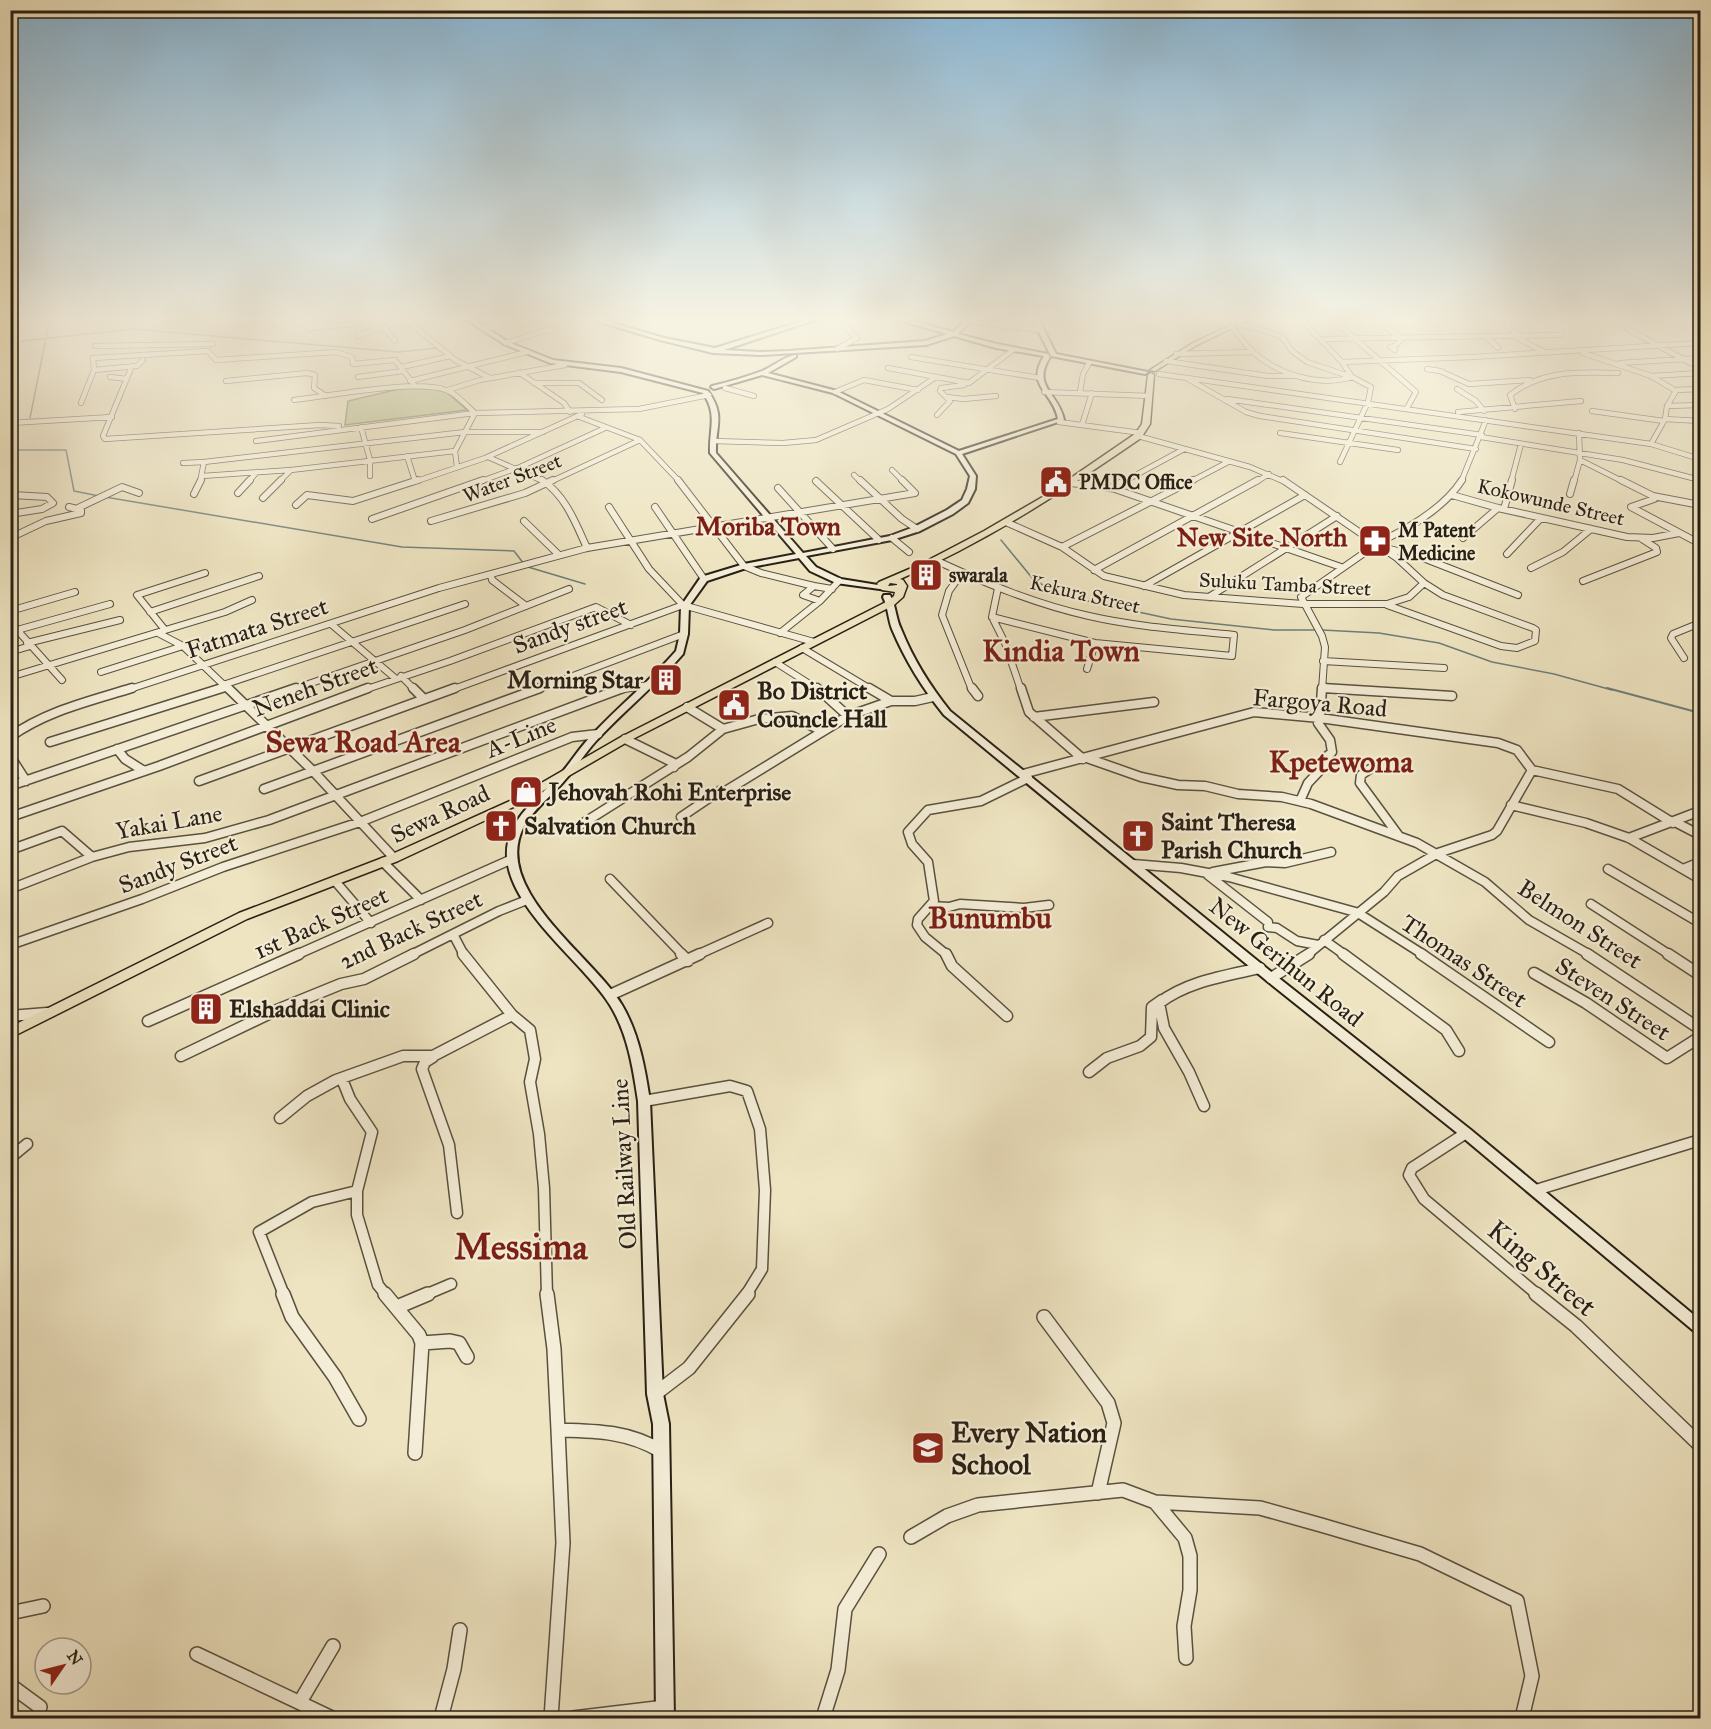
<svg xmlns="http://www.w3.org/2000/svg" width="1711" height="1729" font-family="'IM FELL Great Primer',serif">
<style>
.green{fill:#bcc390;stroke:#727252;stroke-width:1.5}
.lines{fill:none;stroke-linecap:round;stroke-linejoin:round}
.stream-far1{stroke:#6e7e79;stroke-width:1.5}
.stream{stroke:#6e7e79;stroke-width:2}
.street-far4-casing{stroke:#5a513f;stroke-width:6}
.street-far3-casing{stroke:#5a513f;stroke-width:8}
.street-far2-casing{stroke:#5a513f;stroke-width:11}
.street-far1-casing{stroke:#5a513f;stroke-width:13}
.street-casing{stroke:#5a513f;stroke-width:16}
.secondary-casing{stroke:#292014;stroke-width:4}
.primary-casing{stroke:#292014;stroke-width:3}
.street-far4{stroke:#f4edd7;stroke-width:4.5}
.street-far3{stroke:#f4edd7;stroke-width:6}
.street-far2{stroke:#f4edd7;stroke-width:8}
.street-far1{stroke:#f4edd7;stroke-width:10}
.street{stroke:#f4edd7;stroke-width:13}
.secondary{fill:#f4edd7;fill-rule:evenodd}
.primary{fill:#eee4c1;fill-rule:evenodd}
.labels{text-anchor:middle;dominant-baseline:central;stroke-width:4.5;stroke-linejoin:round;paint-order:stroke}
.far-street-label{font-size:20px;fill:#292014;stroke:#f4edd7}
.far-poi-label{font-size:20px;font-weight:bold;fill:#292014;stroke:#f4edd7;text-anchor:start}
.street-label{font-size:24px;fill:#292014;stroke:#f4edd7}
.poi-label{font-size:24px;font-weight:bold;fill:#292014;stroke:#f4edd7;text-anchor:start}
.far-district-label{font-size:26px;font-weight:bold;fill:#7a1f14;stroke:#f4edd7}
.near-street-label{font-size:28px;fill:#292014;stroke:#f4edd7}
.near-poi-label{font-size:28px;font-weight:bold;fill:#292014;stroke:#f4edd7;text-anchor:start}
.district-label{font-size:30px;font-weight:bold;fill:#7a1f14;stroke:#f4edd7}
.near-district-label{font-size:36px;font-weight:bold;fill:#7a1f14;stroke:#f4edd7}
</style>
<rect width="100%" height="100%" fill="#eee4c1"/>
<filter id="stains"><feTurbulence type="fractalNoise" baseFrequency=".00333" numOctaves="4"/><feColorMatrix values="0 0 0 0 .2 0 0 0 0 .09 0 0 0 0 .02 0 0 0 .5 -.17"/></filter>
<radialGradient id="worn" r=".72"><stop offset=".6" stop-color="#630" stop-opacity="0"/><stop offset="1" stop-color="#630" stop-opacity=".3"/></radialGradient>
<!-- green -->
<path class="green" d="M403,388L443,389L467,410L345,425L348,401Z"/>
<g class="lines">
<!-- stream-far1 -->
<path class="stream-far1" d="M22,341L133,329L399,352L437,348
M30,418L50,318
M10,450H66L74,491L99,496
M105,497L402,547L514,551L524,564
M1001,540L1033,579L1059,595L1171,619L1274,630H1316
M528,567L585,584
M1322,630L1379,633L1439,643L1492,662L1554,674L1612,690"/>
<!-- stream -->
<path class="stream" d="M1607,688L1700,713"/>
<defs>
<path id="street-far4" d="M224,318L227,320
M262,318L271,326
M298,318L309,327V330
M404,318L455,360L490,378
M1226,318L1235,324L1232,328C1240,336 1246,346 1254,353C1280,375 1319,387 1352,377
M1304,318L1307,326L1342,362L1352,377L1371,387L1368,402L1340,462
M1331,318L1416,392L1407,408
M1371,318L1402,338
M1509,318L1507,325L1520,337
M1613,318L1631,331L1700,368
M758,321L774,318
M969,321L1038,330
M1237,323L1275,334L1283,338L1292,351L1307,362L1352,377
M309,328L369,323
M484,329L544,318
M358,336L384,327
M1487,337L1498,348
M1516,337L1542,351
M1320,339L1561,335
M395,341L384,327L404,319
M506,343L554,328
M95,346L213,344
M837,349L857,338L838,320
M1395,350L1390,347L1395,346L1402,339
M1583,353L1651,376L1676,391L1667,406L1665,419L1651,444
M1176,354L1253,352
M911,357L1040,378
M1166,361L1268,376H1296
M1342,362L1472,357L1700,343
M1620,363L1700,358
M132,366L103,436L105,439L320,425L339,426
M402,367L450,356
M888,368L969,383L1013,350
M1427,369L1440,371L1469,384L1530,380
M94,370L137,366L143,360
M520,373L564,403L570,412
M1159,374L1651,444L1700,459
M1651,376L1700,373
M110,377L127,379
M358,377L403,371
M1188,379L1246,412L1260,416L1476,449
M226,381L307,373L315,375L314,388L326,396
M410,381L527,352
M534,383H579L602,400
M725,388L754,396
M1457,389L1476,401L1484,411
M448,390L480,380L565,365
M1674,390L1700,389
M835,392L864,380L918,390
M1044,392L1150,396
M1080,392L1083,374L1089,363
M947,397L963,399L996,396
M1227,399L1482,435
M294,400C330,396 415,379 446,390C456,393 467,406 475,413
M81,403L94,370L93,358L208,351L216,360L336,352L352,357L353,364L395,360L415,386
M1667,406L1700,405
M1515,409L1510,395C1542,370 1579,372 1618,373
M1592,411L1664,421
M1458,412L1581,401
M937,415L950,401L940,391L941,388L964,385
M1665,419L1700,421
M1059,422L1141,433
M10,423L112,417
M1082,425L1092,393
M361,427L370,460V476
M1280,433L1398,450
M1138,436L1250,467L1285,482
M1481,437L1623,460L1700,480
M640,440L680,482
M256,441L475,413L639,409L709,395
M714,441L783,443L816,440L888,409L936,377
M407,456L415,481
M488,457L545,482
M1580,460L1624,482
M183,463L204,462
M457,467L455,451L475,413
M892,470L904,482
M854,475L861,482
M202,476L291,470L455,451
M200,482L204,462L465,432H543
M248,482L257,472
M279,482L291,470
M414,482L485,458L582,414
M479,482L520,467L605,428
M550,482L640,440L577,416
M1123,482L1184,449
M1190,482L1228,462
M1256,482L1269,474
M1461,482L1486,420
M1511,482L1521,444
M1574,482L1580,460L1579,433"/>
<path id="street-far3" d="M542,480C566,496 576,524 587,548
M678,480L744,566L761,573L814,586
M860,480L902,519L917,529
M1621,480L1653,496L1700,505
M816,481L879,540
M1071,483L1112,488L1341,567
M778,488L833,549
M1111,488L1126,480
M10,491H13L12,495L47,497L53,503L42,509L10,514
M238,493L250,480
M194,494L201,480
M1570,494L1574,480
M1452,495L1498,508L1627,537L1653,538L1679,533
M1653,496L1654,499L1631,507L1693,540H1700
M263,498L281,480
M296,505L307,495L353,501L418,480
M609,507L649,569L683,605L814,642
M655,507L704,579
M78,508L122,487L139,493
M1504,509L1512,480
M372,519L483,480
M431,521L525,493L553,480
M524,521L559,555
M1008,523L1062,547L1104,576L1184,595L1303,604H1387L1409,597L1424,583L1397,558L1283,480
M10,538L46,521L81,513V510L69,507
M892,538L909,552
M1463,538L1498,508
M1375,544C1406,530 1443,510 1462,480
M1062,547L1193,480
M1386,548L1423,558L1518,595
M1507,554L1541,518
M935,560C985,583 1035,604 1089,616C1137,627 1186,630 1234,635L1232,656L1095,643L992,617
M1531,568L1563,552L1591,529
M1094,570L1258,480
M962,573L949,591L942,615L972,690
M491,575L492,580L526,606
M1583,581L1657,552L1656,548L1642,539
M1144,586L1305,495
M998,588L992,617L1005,643L1021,690
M1209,597L1337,516
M820,601L803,595L814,586L832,589
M1387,605L1501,646L1517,648L1535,641L1536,630L1533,628L1443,595L1424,583
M10,611L75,592
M150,612L259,576
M10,622L62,680
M331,624L395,678
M165,630L137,595L205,573
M10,632L110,604
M158,633L183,646L229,690
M780,633L820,601L839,581
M27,643L120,620
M802,648L872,690
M10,652L30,646
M1684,658L1671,638L1673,634L1700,623
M1323,661L1444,668
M775,662L819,690
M1087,669L1095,643
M101,672L183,646
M401,676L415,690
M10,677L225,612L252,600
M223,685L465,604
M1322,688L1347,690
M127,690L439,588L587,548L915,493L902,480
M217,690L225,687
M291,690L465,630L569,589
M364,690L450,661L596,607L631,625
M451,690L683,605
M536,690L684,634
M619,690L648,685
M1322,690L1325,647L1322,636L1301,597L1367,551L1371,546V541"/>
<path id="street-far2" d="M228,688L313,771L394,858
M413,688L424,699
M817,688L848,716
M869,688L891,701
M972,688L978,696
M1021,688L1029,712L1083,759
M1323,688L1452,696
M1034,717L1154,702
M1320,718L1322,688
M723,729L759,719L792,716L822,731
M10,737C46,711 90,701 132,688
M625,739L676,764L674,767
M50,742L222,688
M117,749L125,759L144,771
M10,756L26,781
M1087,758L1141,777L1178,785L1205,786L1238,794L1282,797L1311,804L1417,843L1485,882L1529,920L1590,955
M1370,769L1361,775L1360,783L1399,836
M1532,770L1618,789L1673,823
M1023,774L1254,712L1320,718L1498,743L1517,750L1532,770L1497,831L1492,835L1438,853L1398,876L1384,892L1307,955
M199,781L455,688
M10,786L296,688
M264,789L540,688
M1300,801L1308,783L1327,763L1325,758L1332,752L1330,740L1318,723
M1511,805L1586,823L1629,838L1700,879
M10,817L159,766L368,688
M681,817L721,790L724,792L848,716L891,701H915L933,697
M1675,822L1700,835
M574,829L688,757L723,729L687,707
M1629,838L1700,811
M10,850L62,831L92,857
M383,862L421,900
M1133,864L1181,868L1229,877L1359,913
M1608,869L1700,923
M1683,869L1700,862
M1213,872L1266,862L1285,863L1331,852
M1208,875L1268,922V927L1277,928L1297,941L1318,945
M610,879L683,955
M335,881L371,923
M10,889L92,857L129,847L205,838L269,820L623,688
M1591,904L1670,955
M930,906L949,907L960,904L1024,908L1049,905
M1358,913L1424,955
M453,934L464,955
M1324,940L1345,955
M10,945L142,899L223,867L360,822L572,737L598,734
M296,955L510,860
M411,955L499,911L527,900
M697,955L768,923
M947,955L925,937L917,925L918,919L934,901L928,862L912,844L908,832L928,810L981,801L1028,778"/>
<path id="street-far1" d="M463,954L512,1015L530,1030L535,1059L530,1082L539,1134L544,1188L547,1295
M681,954L688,961
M946,954L952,966L1007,1016
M1343,954L1446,1030L1459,1051
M1421,954L1549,1042
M1587,954L1700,1029
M1668,954L1700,975
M1534,973L1586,1003L1667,1058L1700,1037
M1271,978L1309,954
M610,995L700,954
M10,1016L47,1013
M148,1021L299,954
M181,1056L277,1010L341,984L364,979L414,954
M433,1057L425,1062L422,1069L449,1145L457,1213
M1089,1072L1107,1058L1140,1046L1151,1037L1152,1007L1162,1000
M342,1079L350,1099L372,1132L357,1191V1215L378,1285L386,1295
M644,1101L730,1086L747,1091L760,1129L765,1190L762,1269L746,1295
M1204,1106L1189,1072L1164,1028L1159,1003C1188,981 1225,976 1260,968
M280,1118L307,1096L336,1080L403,1056H433L512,1015
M1466,1133L1412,1168L1409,1175L1424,1199L1538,1295
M10,1158L27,1144
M1536,1190L1700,1140
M284,1295L259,1232L312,1202L357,1191
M425,1295L451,1284"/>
<path id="street" d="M283,1294L292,1317L335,1377L359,1419
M385,1294L419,1335L422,1343L415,1453
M547,1294L554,1349L558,1430
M1536,1294L1576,1326L1700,1445
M397,1307L428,1294
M1044,1317L1108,1403L1114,1423L1098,1493
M422,1343L450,1341L459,1343L467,1357
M655,1394L689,1368L748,1294
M1155,1502L1185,1538L1190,1556V1590L1184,1626L1186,1658
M911,1537L947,1516L978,1505L1123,1490L1155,1502L1260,1508L1321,1525L1420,1554L1517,1601L1532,1676L1522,1718
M10,1613L43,1606
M197,1654L332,1718
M10,1685L40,1707
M300,1702L333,1646
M441,1718L454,1669L460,1630
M551,1718L563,1543L558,1430C595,1431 628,1431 661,1451
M573,1718L665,1707
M823,1718L838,1670L845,1609L879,1554"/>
<path id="secondary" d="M464,318H471L508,342L553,360L621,368L708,391C726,417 715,425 716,453L803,553L890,536L914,527L947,510L962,500L967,489L970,476L956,454L833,393L762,375L714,389L711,387L712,386C729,382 746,377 762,371C772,367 787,355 796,355V357L768,373L837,391L959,451L1058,419C1053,391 1025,387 1044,356L996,348L954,336L926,345L760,355L713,353L660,340L586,318H596L664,338L715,348L812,318H821L724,350L760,352L788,351L925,341L947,334L892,318H902L953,332L968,318H974L958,334L997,344L1048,354L1050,357C1031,387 1059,393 1064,420L962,454L976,476L975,489L968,503L953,514L920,531L892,540L806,556L816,567L841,579L884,586H887V590L836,583L810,571L799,558L746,568L707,581L689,606L688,634L683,654C656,685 624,711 596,741C585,753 576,768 565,780C552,796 532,810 523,828C492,891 594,957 622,1005C639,1034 645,1068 650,1101L663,1394L669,1424L674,1718H656L653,1424L647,1394L638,1101C633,1068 628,1034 610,1005C582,958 481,891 513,828C523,808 543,793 558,777C570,764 579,748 592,735C619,706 650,681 676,651L680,634L681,606L701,577L744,564L796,554L710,453C709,428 718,415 703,393L621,372L550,363L504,344Z
M1032,318H1038L1056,354L1148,372L1145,374L1051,356Z
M884,595H890L891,597C896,607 896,619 901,629C913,659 930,686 950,711L1275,975L1471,1130L1700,1320V1334L1695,1332L1461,1136L1267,981L944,715C923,689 905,660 892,629C888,618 888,607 883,597Z"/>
<path id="primary" d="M1245,318H1253L1197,345L1155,371L1150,370L1193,343Z
M1151,373L1154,375L1150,424L1141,438C1064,491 986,542 900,579L903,580L907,586L903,597L894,605L629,741L520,804L398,861L247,919L10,1038V1027L239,913L390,855L512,800L621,737L888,601L894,596L895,592L882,590L877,584L879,582L921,564L984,531L1046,495L1135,434L1142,424L1148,375ZM890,583L897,584V585L888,586Z"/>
</defs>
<!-- street-far4 casing -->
<use href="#street-far4" class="street-far4-casing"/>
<!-- street-far3 casing -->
<use href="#street-far3" class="street-far3-casing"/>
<!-- street-far2 casing -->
<use href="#street-far2" class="street-far2-casing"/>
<!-- street-far1 casing -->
<use href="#street-far1" class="street-far1-casing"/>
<!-- street casing -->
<use href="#street" class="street-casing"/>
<!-- secondary casing -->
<use href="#secondary" class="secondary-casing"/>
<!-- primary casing -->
<use href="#primary" class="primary-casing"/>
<!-- street-far4 -->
<use href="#street-far4" class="street-far4"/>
<!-- street-far3 -->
<use href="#street-far3" class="street-far3"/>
<!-- street-far2 -->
<use href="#street-far2" class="street-far2"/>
<!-- street-far1 -->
<use href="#street-far1" class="street-far1"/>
<!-- street -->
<use href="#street" class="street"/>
<!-- secondary -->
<use href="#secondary" class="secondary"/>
<!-- primary -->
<use href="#primary" class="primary"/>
</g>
<!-- sky -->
<linearGradient id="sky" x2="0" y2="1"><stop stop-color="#89b7d6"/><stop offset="0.57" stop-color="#f7f3e3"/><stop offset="1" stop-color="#f7f3e3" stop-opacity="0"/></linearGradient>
<rect width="1711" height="560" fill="url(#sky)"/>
<!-- icons -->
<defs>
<symbol id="civic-square" viewBox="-11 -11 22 22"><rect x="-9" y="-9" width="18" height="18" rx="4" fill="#8f2418" stroke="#f4edd7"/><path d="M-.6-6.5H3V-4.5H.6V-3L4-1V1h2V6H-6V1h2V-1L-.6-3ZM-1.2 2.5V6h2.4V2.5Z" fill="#fff"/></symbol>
<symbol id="pharmacy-square" viewBox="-11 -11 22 22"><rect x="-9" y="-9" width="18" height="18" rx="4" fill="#8f2418" stroke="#f4edd7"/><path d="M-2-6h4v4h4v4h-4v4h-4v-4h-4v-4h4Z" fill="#fff"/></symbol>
<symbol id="building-square" viewBox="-11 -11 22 22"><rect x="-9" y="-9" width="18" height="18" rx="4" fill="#8f2418" stroke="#f4edd7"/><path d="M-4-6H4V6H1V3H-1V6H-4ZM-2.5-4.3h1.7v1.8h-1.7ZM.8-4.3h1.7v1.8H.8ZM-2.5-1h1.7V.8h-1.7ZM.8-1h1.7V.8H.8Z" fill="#fff"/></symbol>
<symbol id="shop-square" viewBox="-11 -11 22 22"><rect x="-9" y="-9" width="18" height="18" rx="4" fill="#8f2418" stroke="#f4edd7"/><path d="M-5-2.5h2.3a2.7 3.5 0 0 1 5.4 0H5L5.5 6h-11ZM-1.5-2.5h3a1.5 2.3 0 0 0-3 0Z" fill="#fff"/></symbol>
<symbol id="church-square" viewBox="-11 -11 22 22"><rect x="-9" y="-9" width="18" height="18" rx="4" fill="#8f2418" stroke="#f4edd7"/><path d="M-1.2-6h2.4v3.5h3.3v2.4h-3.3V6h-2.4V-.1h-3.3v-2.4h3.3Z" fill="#fff"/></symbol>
<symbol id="school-square" viewBox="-11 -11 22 22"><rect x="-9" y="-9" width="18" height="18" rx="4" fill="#8f2418" stroke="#f4edd7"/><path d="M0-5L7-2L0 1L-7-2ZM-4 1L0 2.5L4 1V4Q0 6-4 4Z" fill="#fff"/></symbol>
</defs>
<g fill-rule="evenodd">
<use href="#civic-square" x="1037" y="463" width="38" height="38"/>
<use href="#pharmacy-square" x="1356" y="522" width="38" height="38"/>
<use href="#building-square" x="907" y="556" width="38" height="38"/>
<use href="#building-square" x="647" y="661" width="38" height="38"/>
<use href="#civic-square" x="715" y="686" width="38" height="38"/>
<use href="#shop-square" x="507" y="773" width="38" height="38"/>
<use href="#church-square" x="482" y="807" width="38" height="38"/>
<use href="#church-square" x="1119" y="817" width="38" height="38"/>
<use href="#building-square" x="187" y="990" width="38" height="38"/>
<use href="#school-square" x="909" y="1429" width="38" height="38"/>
</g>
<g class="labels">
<!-- far-street labels -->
<g class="far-street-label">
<text transform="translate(512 478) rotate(-21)">Water Street</text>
<text transform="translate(1551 502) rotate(13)">Kokowunde Street</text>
<text transform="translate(1285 584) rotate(3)">Suluku Tamba Street</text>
<text transform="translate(1085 594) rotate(13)">Kekura Street</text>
</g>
<!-- far-poi labels -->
<g class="far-poi-label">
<text x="1079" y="482">PMDC Office</text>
<text x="1398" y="530">M Patent<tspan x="1398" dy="23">Medicine</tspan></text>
<text x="949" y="575">swarala</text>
</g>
<!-- street labels -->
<g class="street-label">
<text transform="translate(570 626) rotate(-20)">Sandy street</text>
<text transform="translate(257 628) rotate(-18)">Fatmata Street</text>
<text transform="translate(315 687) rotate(-20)">Neneh Street</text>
<text transform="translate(1320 703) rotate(5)">Fargoya Road</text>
<text transform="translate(521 737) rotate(-22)">A-Line</text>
<text transform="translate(440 814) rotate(-25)">Sewa Road</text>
<text transform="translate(169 822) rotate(-10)">Yakai Lane</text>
<text transform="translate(178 864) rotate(-21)">Sandy Street</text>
<text transform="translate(321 923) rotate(-24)">1st Back Street</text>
<text transform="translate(1580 924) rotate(33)">Belmon Street</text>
<text transform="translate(411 930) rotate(-25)">2nd Back Street</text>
<text transform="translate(1464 961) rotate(34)">Thomas Street</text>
<text transform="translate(1286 962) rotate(39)">New Gerihun Road</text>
<text transform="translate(1613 999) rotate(33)">Steven Street</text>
<text transform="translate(624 1164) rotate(-93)">Old Railway Line</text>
</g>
<!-- poi labels -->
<g class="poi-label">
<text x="643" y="680" text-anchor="end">Morning Star</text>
<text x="757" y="691">Bo District<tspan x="757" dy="28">Councle Hall</tspan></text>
<text x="549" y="792">Jehovah Rohi Enterprise</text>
<text x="1161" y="822">Saint Theresa<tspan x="1161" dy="28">Parish Church</tspan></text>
<text x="524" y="826">Salvation Church</text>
<text x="229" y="1009">Elshaddai Clinic</text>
</g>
<!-- far-district labels -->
<g class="far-district-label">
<text x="768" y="526">Moriba Town</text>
<text x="1262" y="537">New Site North</text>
</g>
<!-- near-street labels -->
<g class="near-street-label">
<text transform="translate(1542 1268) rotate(40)">King Street</text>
</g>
<!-- near-poi labels -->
<g class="near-poi-label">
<text x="951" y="1432">Every Nation<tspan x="951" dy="32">School</tspan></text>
</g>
<!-- district labels -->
<g class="district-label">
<text x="1061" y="651">Kindia Town</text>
<text x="363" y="742">Sewa Road Area</text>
<text x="1341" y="762">Kpetewoma</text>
<text x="990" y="918">Bunumbu</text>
</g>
<!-- near-district labels -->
<g class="near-district-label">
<text x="521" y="1247">Messima</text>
</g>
</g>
<!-- margin -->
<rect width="1711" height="1729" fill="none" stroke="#eee4c1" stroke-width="36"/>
<rect x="12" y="12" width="1687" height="1705" fill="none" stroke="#292014" stroke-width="3"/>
<rect x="18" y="18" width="1675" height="1693" fill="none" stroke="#292014" stroke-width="1.5"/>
<!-- north arrow -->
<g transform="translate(63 1666) rotate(55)"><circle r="28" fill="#f4edd7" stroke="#a39b89" stroke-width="1.5"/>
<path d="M0-4.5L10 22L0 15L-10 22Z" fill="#8f2418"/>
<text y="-9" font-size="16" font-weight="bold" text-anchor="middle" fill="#292014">N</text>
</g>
<rect width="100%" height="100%" filter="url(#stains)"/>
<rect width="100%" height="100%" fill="url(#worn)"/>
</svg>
